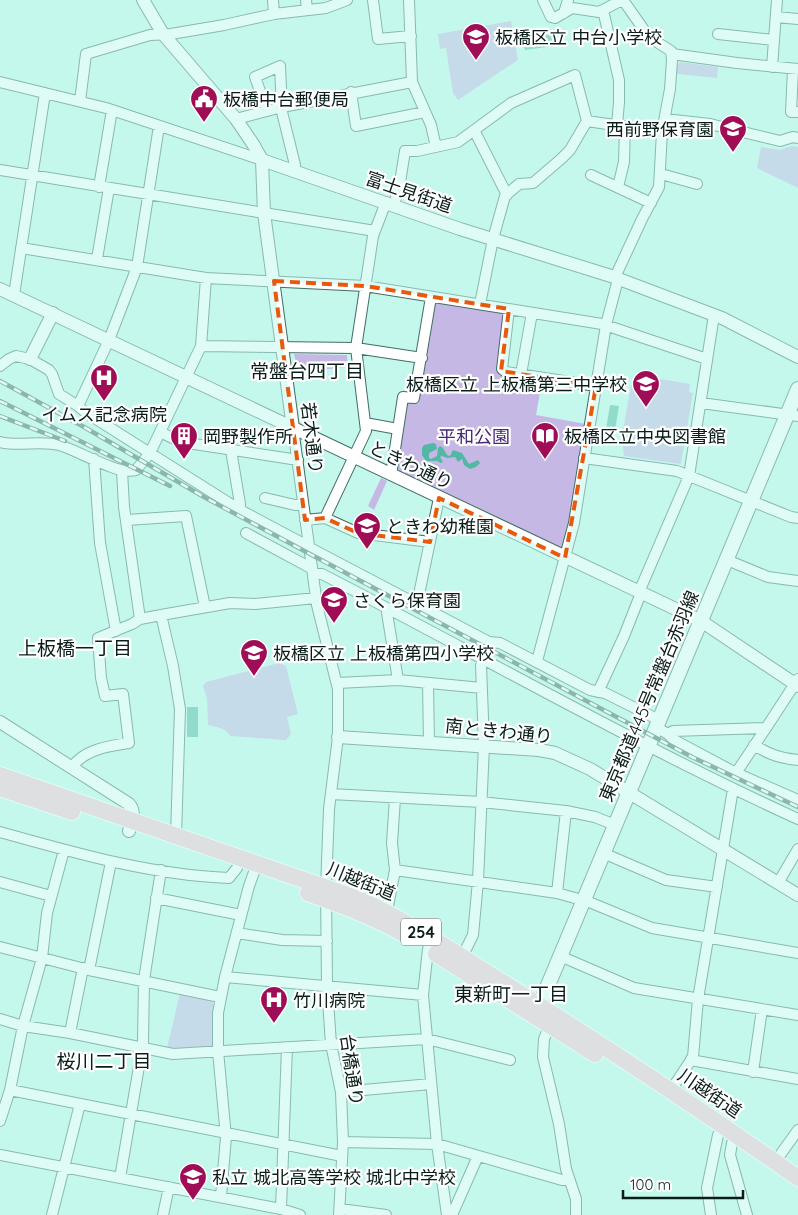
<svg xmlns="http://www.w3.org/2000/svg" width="798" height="1215" font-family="Quicksand,'Noto Sans JP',sans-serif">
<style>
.green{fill:#c6b8e4}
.water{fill:#52b8a5}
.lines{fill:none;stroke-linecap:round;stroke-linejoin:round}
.minor-casing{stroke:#3f6e65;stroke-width:12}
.tertiary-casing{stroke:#3f6e65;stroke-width:14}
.secondary-casing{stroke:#3f6e65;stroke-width:16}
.trunk-casing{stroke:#fff;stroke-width:18}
.minor{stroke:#fff;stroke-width:10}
.tertiary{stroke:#fff;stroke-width:12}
.secondary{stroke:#fff;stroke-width:14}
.trunk{stroke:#fac0d2;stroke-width:16}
.rail-casing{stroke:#47655e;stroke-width:4.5}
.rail{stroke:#fff;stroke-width:2.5;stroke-dasharray:8;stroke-linecap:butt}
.marked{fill:none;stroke:#e8590c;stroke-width:4;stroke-dasharray:10 6;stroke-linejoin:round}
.labels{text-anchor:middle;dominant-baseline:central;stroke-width:4.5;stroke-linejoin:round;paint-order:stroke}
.shield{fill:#fff;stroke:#53615e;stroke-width:1}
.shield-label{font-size:16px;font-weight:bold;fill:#091d19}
.poi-label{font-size:18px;fill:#091d19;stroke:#fff;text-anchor:start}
.street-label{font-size:18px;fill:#091d19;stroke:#fff}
.park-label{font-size:18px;fill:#482776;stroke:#fff}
.neighbourhood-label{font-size:19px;fill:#091d19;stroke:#fff}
</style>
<rect width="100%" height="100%" fill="#c5f8ec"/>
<!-- green -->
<path class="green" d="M511,21L518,60L458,100L453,93L446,48L440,49L438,34Z
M680,62L718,67L717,78L677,74V65Z
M792,146L798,147V188L757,168L761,147L780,150Z
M437,302L500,312L503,314L496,372L542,381L536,415L586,424L570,523L564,547L560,548L398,472L397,468L405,403L408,402L418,403L434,305Z
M294,354L347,355L348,367L298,372Z
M636,375L690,384L689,392L693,393L681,463L680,464L624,456L622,436L631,385H634Z
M381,478L387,481L374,510L368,506Z
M279,663L286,666L298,714L287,717L291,734L286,740L230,736C226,728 216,727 208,725L207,698L203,686L206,682Z
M180,993L209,999L213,1003L214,1043L211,1047L173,1049L167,1048Z"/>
<!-- water -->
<path class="water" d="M552,34L554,46L525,50L523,39Z
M610,405L619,406L614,436L605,435Z
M433,443L436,444L437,449L429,453V458L431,459L437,456L438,448L440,446L443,448L447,455L450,456L453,450L462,453L469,464L478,460L480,463L476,467L470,469L464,465L462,459L458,462L455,457L447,458L442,456L440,457L443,462L441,463L437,461H426L422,455V448L424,445Z
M187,707H198V737H187Z"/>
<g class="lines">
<defs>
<path id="minor" d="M273,0L274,14
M306,0L307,10
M373,0L378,39L411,36
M409,0L412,82L431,125L436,147
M543,0L551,17L555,18L572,8L599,12L622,0
M603,10L619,80V102L617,125
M564,13L568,0
M776,17L798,19
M718,34L774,40
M672,54L737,63L798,69
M772,67L777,0
M793,69L791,112H798
M0,82L106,108L262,160
M351,92L356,126L425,112
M80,101L86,54L150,35L171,34L224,25L274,14L326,8L347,0
M267,111L255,77L280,66L282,112L295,165L293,171
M236,119L282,107L412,82
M665,119L710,124L780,141L793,137L798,138
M587,121L662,132
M474,130L507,195
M0,170L375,231
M661,174L697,184
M591,175L651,203
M99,187L112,110
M618,187L624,162L625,126
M394,205L400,182L405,151H417L458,142L511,103L575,75L587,121L570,150L561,159L533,183L519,184L505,196L493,239L480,304
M21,248L206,278L365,286L602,324L707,359
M97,259L109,188
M14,295L45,93
M509,309L502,369L506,372L596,386
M201,346L356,348L422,358
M0,366L9,359L16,356L30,359L49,370L52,374L59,394L78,406L85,412L240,510L302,543L308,542
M521,374L532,313
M701,403L798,416
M78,406L109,340L137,267L159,126
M365,423L398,429
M293,428L317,605L338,689V737L329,809L326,888L327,986L331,1044L341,1092L343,1142L339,1215
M160,432L181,442L298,460
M0,442C19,447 40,440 59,445C78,450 118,476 136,470L150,453L201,346L206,278
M231,450L240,504V510
M584,458L677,471L791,517L798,518
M94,459L100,543L116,631
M122,471L124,507L140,619
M391,475L403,397L414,398L431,297
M265,498L295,505H303
M325,518L366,431L356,348L373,236L386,202
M127,520L186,516L205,607
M305,520L325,518L358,533L430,542
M246,533L309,567L312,566
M309,549H312L489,642L500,643L590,690L605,693L659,720
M727,560L768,577L798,581
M313,574H322C481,656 636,745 798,819
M639,592L689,476L714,315
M417,604L439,498
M389,610L387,613L398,680
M161,615L173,666L180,709L176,836
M537,661L574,523L606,325L617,283V273L642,219L659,187L662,132L670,89L672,60L671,51L649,37L623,0
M337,683L398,680L482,688
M428,683L429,742
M598,692L624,636L641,593
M656,727L668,734L674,740L736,773L766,728L673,731L668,734
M766,728L798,679
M754,745C770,755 780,758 798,760
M72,767C85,749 109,746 129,743L123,694L105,696L101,678L98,638L132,624L140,619L161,615L230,603L255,604L316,598
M736,773L798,800
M331,794L481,802L566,811L595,817L615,825
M395,798L392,843L395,870
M0,832C75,853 151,875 229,878L237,868
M603,853L666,880L717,887
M0,882L51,896
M778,883L798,849
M557,893L566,811
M156,898L241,915
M386,911L388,906L395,870L557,893L589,902L652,928L798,953
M237,933L282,940L327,941
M0,947L89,970L220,997
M428,949L423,995L437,1144L447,1215
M560,956L634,988L798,1015
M462,957L473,935L478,881L484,745L481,665L483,659
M89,970L111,862
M225,977L423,995
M0,1019L23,1026L70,1033L173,1054L427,1039L510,1060
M551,1022L544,1039L543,1057L559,1124L566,1169L576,1199V1215
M70,1033L83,968
M691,1059L696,1061L798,1079
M753,1072L762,1009
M10,1090L342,1156
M671,1090L693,1057L698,999L733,789
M341,1092L431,1084
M0,1121L10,1090L23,1026L42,958L47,913L64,850
M343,1142L437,1144L562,1180H568
M732,1143L730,1155L747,1215
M0,1155L281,1209L300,1215
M775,1162L798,1130
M120,1178L143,1043L144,980L161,870
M221,1197L226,1137L218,1051V1013L225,977L249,886L257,864
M281,1209L287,1047
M340,1209L386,1215
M52,1215L80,1104
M163,1215L169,1187
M452,1215L478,1156
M711,1215L707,1188L718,1135"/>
<path id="tertiary" d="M143,0L163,34L236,119L253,144L262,160L264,213L293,428
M262,160L460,229L611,276L722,318L798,357
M0,289L701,621L798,686
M30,359L53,313
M0,722L129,804C136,812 132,822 129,831
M338,737L539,750L555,753L590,769L798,895"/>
<path id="secondary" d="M536,1014L798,389"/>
<path id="trunk" d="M0,775L356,898C409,921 458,955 507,985C606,1047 703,1111 798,1178
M0,788L72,812
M308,893C340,905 372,916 402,933
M436,954L595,1054"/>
</defs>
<!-- minor casing -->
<use href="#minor" class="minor-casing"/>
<!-- tertiary casing -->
<use href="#tertiary" class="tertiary-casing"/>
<!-- secondary casing -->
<use href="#secondary" class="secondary-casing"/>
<!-- trunk casing -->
<use href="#trunk" class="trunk-casing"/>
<!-- minor -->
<use href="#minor" class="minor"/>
<!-- tertiary -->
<use href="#tertiary" class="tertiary"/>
<!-- secondary -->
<use href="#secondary" class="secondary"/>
<!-- trunk -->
<use href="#trunk" class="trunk"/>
<defs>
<path id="rail" d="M0,381L84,427L204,497L310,554L692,757L798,807
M0,401L170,486
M0,416L65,441"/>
</defs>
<!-- rail casing -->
<use href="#rail" class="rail-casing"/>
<!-- rail -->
<use href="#rail" class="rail"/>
</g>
<!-- marked area -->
<path d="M0 0H798V1215H0ZM274,281L365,286L509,309L501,371L596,386L565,558L439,498L430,542L358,533L325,518L305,520Z" fill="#c5f8ec" fill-opacity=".55" fill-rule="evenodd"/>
<path class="marked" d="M274,281L365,286L509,309L501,371L596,386L565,558L439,498L430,542L358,533L325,518L305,520Z"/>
<!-- icons -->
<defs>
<symbol id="school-pin" viewBox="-11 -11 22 30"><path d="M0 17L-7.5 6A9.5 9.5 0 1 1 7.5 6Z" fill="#9f0d56" stroke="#fff"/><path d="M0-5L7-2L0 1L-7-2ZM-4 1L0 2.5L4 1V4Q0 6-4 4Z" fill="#fff"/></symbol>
<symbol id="civic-pin" viewBox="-11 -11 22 30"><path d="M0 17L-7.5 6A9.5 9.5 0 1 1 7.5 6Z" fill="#9f0d56" stroke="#fff"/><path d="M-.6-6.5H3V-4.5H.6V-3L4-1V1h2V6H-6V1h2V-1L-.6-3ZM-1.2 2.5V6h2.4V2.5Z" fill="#fff"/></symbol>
<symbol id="hospital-pin" viewBox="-11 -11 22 30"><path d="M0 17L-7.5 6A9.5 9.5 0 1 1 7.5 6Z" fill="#9f0d56" stroke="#fff"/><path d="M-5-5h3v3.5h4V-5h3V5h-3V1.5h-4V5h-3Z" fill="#fff"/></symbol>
<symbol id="building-pin" viewBox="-11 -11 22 30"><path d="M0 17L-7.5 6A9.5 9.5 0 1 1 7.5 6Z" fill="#9f0d56" stroke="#fff"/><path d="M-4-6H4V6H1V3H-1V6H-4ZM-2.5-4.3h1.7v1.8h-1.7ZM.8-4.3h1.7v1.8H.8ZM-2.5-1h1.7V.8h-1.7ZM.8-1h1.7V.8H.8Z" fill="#fff"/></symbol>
<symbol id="library-pin" viewBox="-11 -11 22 30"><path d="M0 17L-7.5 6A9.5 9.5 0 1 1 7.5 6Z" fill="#9f0d56" stroke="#fff"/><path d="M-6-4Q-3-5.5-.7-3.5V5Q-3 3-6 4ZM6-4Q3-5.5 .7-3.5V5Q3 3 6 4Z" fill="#fff"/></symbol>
</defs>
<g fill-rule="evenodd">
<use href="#school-pin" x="460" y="21" width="32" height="43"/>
<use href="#civic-pin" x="188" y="83" width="32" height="43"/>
<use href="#school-pin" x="717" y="113" width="32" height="43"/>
<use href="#hospital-pin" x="88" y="362" width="32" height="43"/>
<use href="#school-pin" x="630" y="368" width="32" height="43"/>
<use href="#building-pin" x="168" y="420" width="32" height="43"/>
<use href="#library-pin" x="529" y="420" width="32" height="43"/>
<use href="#school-pin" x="351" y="510" width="32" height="43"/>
<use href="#school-pin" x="318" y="584" width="32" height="43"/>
<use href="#school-pin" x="238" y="637" width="32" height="43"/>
<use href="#hospital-pin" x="258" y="984" width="32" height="43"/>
<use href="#school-pin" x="177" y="1161" width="32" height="43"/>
</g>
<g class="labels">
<!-- shield labels -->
<rect class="shield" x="401" y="918.5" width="40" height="27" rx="4"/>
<g class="shield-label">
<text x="421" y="932">254</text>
</g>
<!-- poi labels -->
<g class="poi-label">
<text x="495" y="37">板橋区立 中台小学校</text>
<text x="223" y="99">板橋中台郵便局</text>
<text x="714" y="129" text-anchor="end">西前野保育園</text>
<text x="627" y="384" text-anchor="end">板橋区立 上板橋第三中学校</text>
<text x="104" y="414" text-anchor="middle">イムス記念病院</text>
<text x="203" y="436">岡野製作所</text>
<text x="564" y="436">板橋区立中央図書館</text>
<text x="386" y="526">ときわ幼稚園</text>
<text x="353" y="600">さくら保育園</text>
<text x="273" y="653">板橋区立 上板橋第四小学校</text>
<text x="293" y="1000">竹川病院</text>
<text x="212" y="1177">私立 城北高等学校 城北中学校</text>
</g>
<!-- street labels -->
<g class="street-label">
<text transform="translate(409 192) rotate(19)">富士見街道</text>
<text transform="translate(312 438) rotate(83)">若木通り</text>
<text transform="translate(411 465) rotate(25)">ときわ通り</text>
<text transform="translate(649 696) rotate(-67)">東京都道445号常盤台赤羽線</text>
<text transform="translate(499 731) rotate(6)">南ときわ通り</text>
<text transform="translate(361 881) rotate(22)">川越街道</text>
<text transform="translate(352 1070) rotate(82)">台橋通り</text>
<text transform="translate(710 1093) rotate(34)">川越街道</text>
</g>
<!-- park labels -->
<g class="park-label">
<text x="474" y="436">平和公園</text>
</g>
<!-- neighbourhood labels -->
<g class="neighbourhood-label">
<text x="307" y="371">常盤台四丁目</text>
<text x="75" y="648">上板橋一丁目</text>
<text x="511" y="994">東新町一丁目</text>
<text x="104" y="1061">桜川二丁目</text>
</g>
</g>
<!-- scale -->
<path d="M623 1190v8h120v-8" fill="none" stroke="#091d19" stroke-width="2.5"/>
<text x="630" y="1190" font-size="15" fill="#091d19" stroke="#ffffff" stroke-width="4" paint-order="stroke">100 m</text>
</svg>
